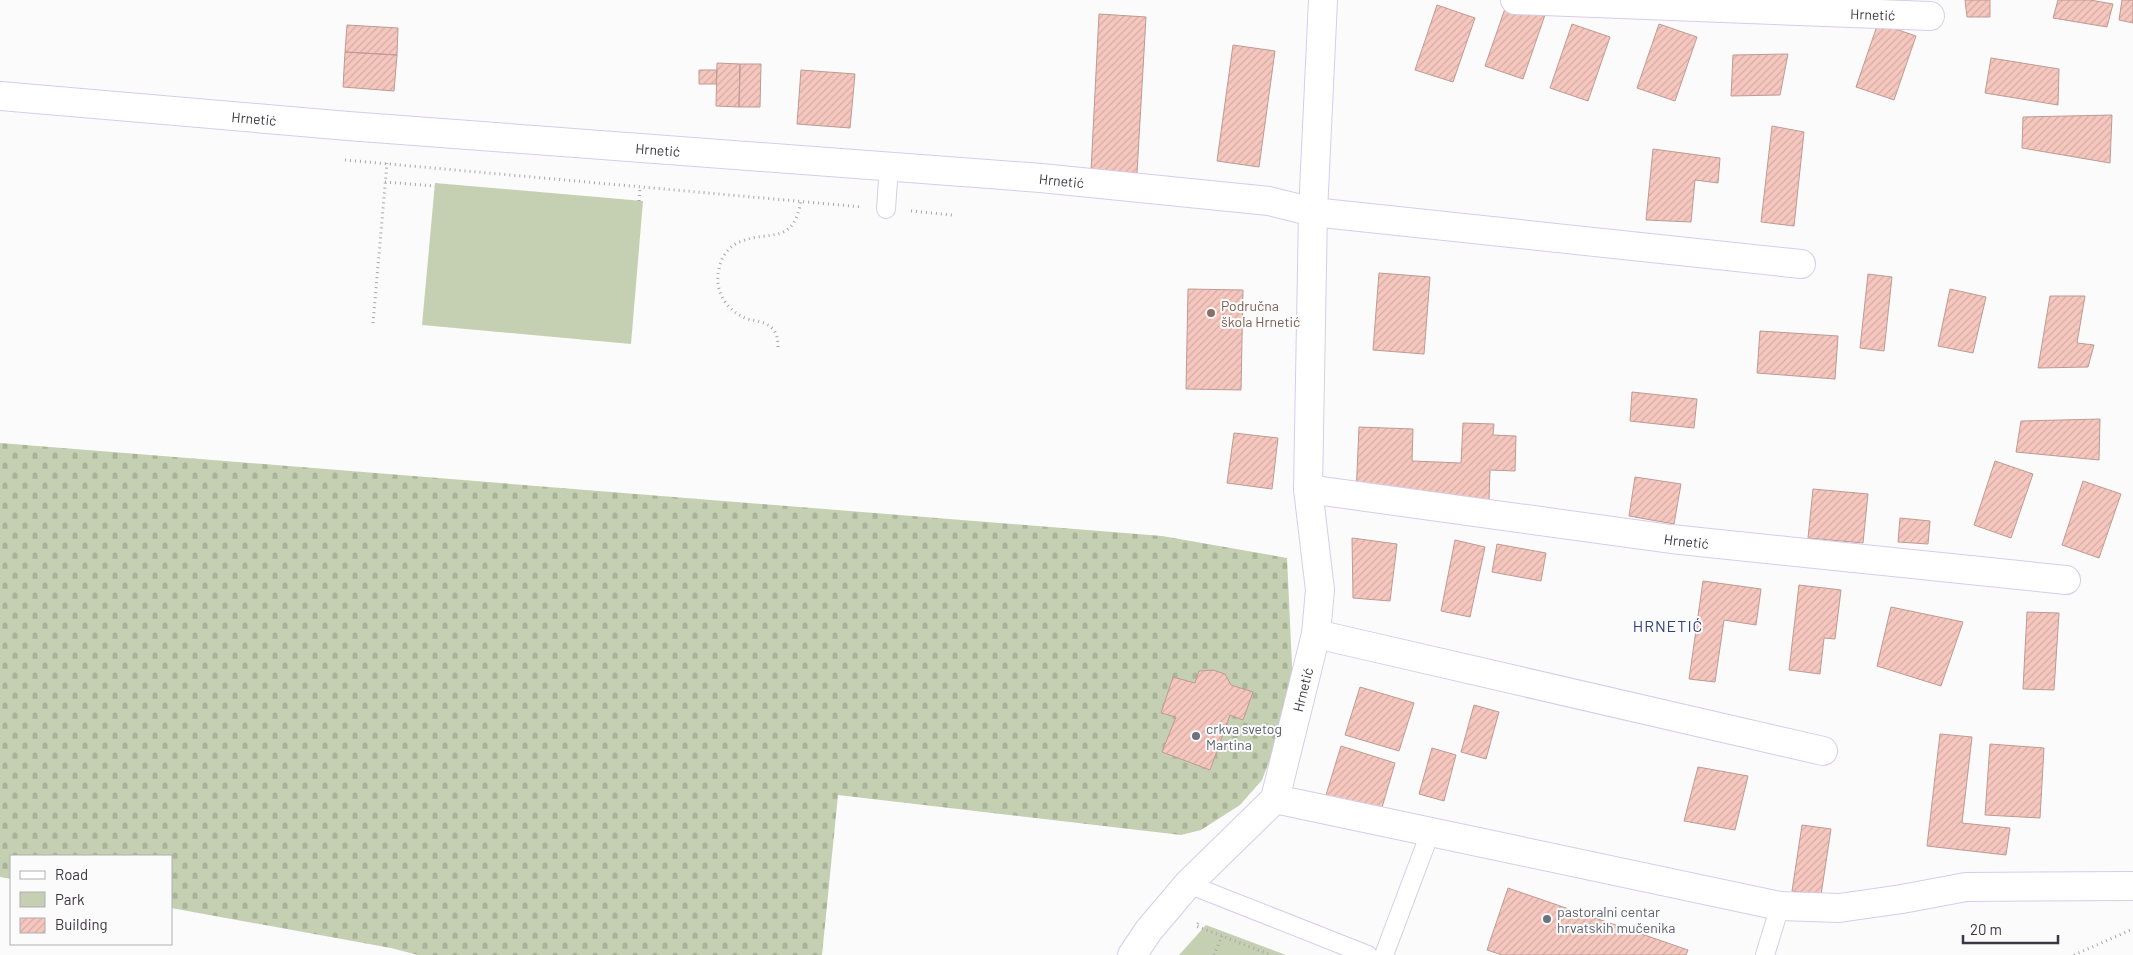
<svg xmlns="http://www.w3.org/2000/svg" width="2133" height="955" font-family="Barlow,sans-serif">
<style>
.green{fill:#c4d0b1}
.cemetery{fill:url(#cemetery-stones)}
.building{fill:url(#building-hatch);stroke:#be9b94}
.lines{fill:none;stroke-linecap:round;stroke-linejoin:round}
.lane-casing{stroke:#d7ccea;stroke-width:20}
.street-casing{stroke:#d7ccea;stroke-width:30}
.secondary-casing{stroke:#d7ccea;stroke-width:30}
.path{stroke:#a8a6ab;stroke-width:3;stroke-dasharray:1 4;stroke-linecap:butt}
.lane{stroke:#fff;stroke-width:18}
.street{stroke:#fff;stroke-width:28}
.secondary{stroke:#fff;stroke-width:28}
.education-dot{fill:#8d6e63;stroke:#fbfbfb;stroke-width:2}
.worship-dot{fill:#6b7280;stroke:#fbfbfb;stroke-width:2}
.labels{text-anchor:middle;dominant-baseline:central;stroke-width:4;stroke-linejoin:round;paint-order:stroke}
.street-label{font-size:14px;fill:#3c3743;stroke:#fbfbfb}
.education-label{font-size:14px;fill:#785e54;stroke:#fbfbfb;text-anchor:start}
.worship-label{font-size:14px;fill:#5b616d;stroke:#fbfbfb;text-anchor:start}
.quarter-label{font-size:16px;letter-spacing:1px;fill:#31417b;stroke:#fbfbfb}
</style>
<defs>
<pattern id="cemetery-stones" width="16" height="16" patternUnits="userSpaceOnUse" patternTransform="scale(1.25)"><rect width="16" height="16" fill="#c4d0b1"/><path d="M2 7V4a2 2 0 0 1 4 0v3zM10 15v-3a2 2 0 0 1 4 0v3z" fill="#a9b399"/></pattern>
<pattern id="building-hatch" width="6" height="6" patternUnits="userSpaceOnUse" patternTransform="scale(1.25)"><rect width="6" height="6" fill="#f6c7be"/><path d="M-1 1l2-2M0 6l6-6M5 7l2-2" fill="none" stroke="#d4aca4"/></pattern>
</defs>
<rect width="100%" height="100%" fill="#fbfbfb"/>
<!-- green -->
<path class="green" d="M435,183L643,201L631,344L422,325Z
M1206,925L1286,955H1179Z"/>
<!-- cemetery -->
<path class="cemetery" d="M0,443L1162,536L1287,558L1293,687L1280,733L1262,780L1240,805L1201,830L1181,835L838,795L822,955H418L391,948L171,908V856H11V879L0,877Z"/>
<!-- building -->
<path class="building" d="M1965,0H1990V17H1967Z
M2058,0H2090L2113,4L2107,27L2053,18Z
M2122,0H2133V23L2119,20Z
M1507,3L1545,15L1523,79L1485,66Z
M1437,5L1475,18L1453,82L1415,70Z
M1099,14L1146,17L1137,173L1091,171Z
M1878,23L1916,36L1894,100L1856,87Z
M1572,24L1610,37L1588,101L1550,88Z
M1659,24L1697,37L1675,101L1637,88Z
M347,25L398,28L397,55L345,52Z
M1233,45L1275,51L1259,167L1217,161Z
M345,52L397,55L394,91L343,87Z
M1788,54L1780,95L1731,96L1733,55Z
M1991,58L2059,69L2058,105L1985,93Z
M717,63L740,64L739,107L716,106Z
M740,64H761L760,107H739Z
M699,70H717L716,84H699Z
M801,70L855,74L850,128L797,124Z
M2112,115L2110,163L2022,148L2023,117Z
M1772,126L1804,132L1794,226L1761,222Z
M1653,149L1720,158L1718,183L1695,180L1691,222L1646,220Z
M1379,273L1430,277L1424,354L1373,350Z
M1868,274L1892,277L1884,351L1860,348Z
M1188,289L1243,290L1241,390L1186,389Z
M1950,289L1986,297L1973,353L1938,346Z
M2050,296H2085L2077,343L2094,345L2088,367L2038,368Z
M1760,331L1838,336L1835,379L1757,373Z
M1632,392L1697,399L1694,428L1630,421Z
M2100,419L2099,460L2016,452L2021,421Z
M1463,423L1494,424L1493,435L1516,436L1515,471L1490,470L1489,500L1356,495L1359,427L1413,429L1412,461L1461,463Z
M1234,433L1278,438L1272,489L1227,483Z
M1995,461L2033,474L2011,538L1974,525Z
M1635,477L1681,484L1674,524L1629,516Z
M2083,481L2121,494L2099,558L2062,545Z
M1813,489L1868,494L1863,543L1808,538Z
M1900,518L1930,521L1928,544L1898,542Z
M1352,538L1397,544L1390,601L1353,598Z
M1455,540L1485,547L1470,617L1441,611Z
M1497,544L1546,553L1541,581L1492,572Z
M1703,581L1761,589L1756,625L1724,620L1715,682L1689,679Z
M1799,585L1841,590L1835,639L1824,638L1820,674L1789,670Z
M1891,607L1963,622L1941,686L1877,666Z
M2027,612L2059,613L2054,690L2023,689Z
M1213,670L1225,674L1231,685L1253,692L1243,720L1230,715L1210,770L1162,752L1176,717L1161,713L1173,677L1195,683L1199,671Z
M1360,687L1414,703L1399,751L1345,735Z
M1474,705L1499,712L1486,759L1461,752Z
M1940,734L1972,737L1962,823L2010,828L2006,855L1927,846Z
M1990,744L2044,748L2040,818L1985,815Z
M1341,746L1395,763L1381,811L1326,795Z
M1432,748L1456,755L1444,801L1419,794Z
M1698,767L1748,776L1735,830L1684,821Z
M1802,825L1831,829L1821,895L1792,891Z
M1508,888L1688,950L1686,955H1502L1487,950Z"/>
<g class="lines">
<defs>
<path id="lane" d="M886,209L889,166
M1188,884L1368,955
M1384,955L1430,833
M1765,955L1780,906"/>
<g id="street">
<path id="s1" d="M1515,0L1930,16"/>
<path id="s2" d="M0,96L348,126L1041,178L1269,201L1313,212L1801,264"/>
<path id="s3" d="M1308,489L1671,539L2066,580"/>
<path d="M1316,634L1823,751"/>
<path d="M1275,799L1780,906L1839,908L1902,899L1966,887L2133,886"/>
</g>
<g id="secondary">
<path id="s4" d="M1132,955L1149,930L1188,884L1275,799L1316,634L1320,590L1308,489L1313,212L1323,0"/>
</g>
</defs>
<!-- lane casing -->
<use href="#lane" class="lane-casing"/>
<!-- street casing -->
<use href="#street" class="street-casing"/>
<!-- secondary casing -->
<use href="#secondary" class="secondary-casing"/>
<!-- path -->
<path class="path" d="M345,160L862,207
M385,182L435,186
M639,201L640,187
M911,211L952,215
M373,323L387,163
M778,347C778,340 777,334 773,329C764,320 755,322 745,318C725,309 714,290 719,269C721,256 730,245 742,241C772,230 793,245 801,201
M1198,923L1196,926L1271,955
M1214,955L1222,936
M2074,955L2133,929"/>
<!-- lane -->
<use href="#lane" class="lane"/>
<!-- street -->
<use href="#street" class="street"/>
<!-- secondary -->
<use href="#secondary" class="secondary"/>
</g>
<!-- markers -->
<circle class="education-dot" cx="1211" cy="313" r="5"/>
<g class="worship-dot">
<circle cx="1196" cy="736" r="5"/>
<circle cx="1547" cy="919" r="5"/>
</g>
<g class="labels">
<!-- street labels -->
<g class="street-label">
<text stroke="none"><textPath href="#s1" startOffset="358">Hrnetić</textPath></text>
<text stroke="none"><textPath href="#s2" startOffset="255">Hrnetić</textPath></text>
<text stroke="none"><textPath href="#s2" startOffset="660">Hrnetić</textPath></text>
<text stroke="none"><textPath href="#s2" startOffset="1065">Hrnetić</textPath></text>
<text stroke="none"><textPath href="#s3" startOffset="382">Hrnetić</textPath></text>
<text stroke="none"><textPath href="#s4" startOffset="325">Hrnetić</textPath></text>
</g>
<!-- education labels -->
<g class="education-label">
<text x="1221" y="305">Područna<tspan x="1221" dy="16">škola Hrnetić</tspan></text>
</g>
<!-- worship labels -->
<g class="worship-label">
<text x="1206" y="728">crkva svetog<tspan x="1206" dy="16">Martina</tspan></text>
<text x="1557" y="911">pastoralni centar<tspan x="1557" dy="16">hrvatskih mučenika</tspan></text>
</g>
<!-- quarter labels -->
<g class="quarter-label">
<text x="1668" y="625">HRNETIĆ</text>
</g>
</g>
<!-- legend -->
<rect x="10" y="855" width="162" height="90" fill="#fbfbfb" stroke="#afadb1"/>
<rect x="20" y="871" width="25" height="8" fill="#ffffff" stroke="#afadb1"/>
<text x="55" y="880" font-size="15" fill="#3c3743">Road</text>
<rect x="20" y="892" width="25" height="15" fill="#c4d0b1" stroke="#afadb1"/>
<text x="55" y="905" font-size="15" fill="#3c3743">Park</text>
<rect x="20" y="918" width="25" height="15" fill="url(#building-hatch)" stroke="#afadb1"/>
<text x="55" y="930" font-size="15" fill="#3c3743">Building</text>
<!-- scale -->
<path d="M1963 935v8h95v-8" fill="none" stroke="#3c3743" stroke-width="2.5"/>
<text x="1970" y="935" font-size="15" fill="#3c3743" stroke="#fbfbfb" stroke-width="4" paint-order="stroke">20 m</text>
</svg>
